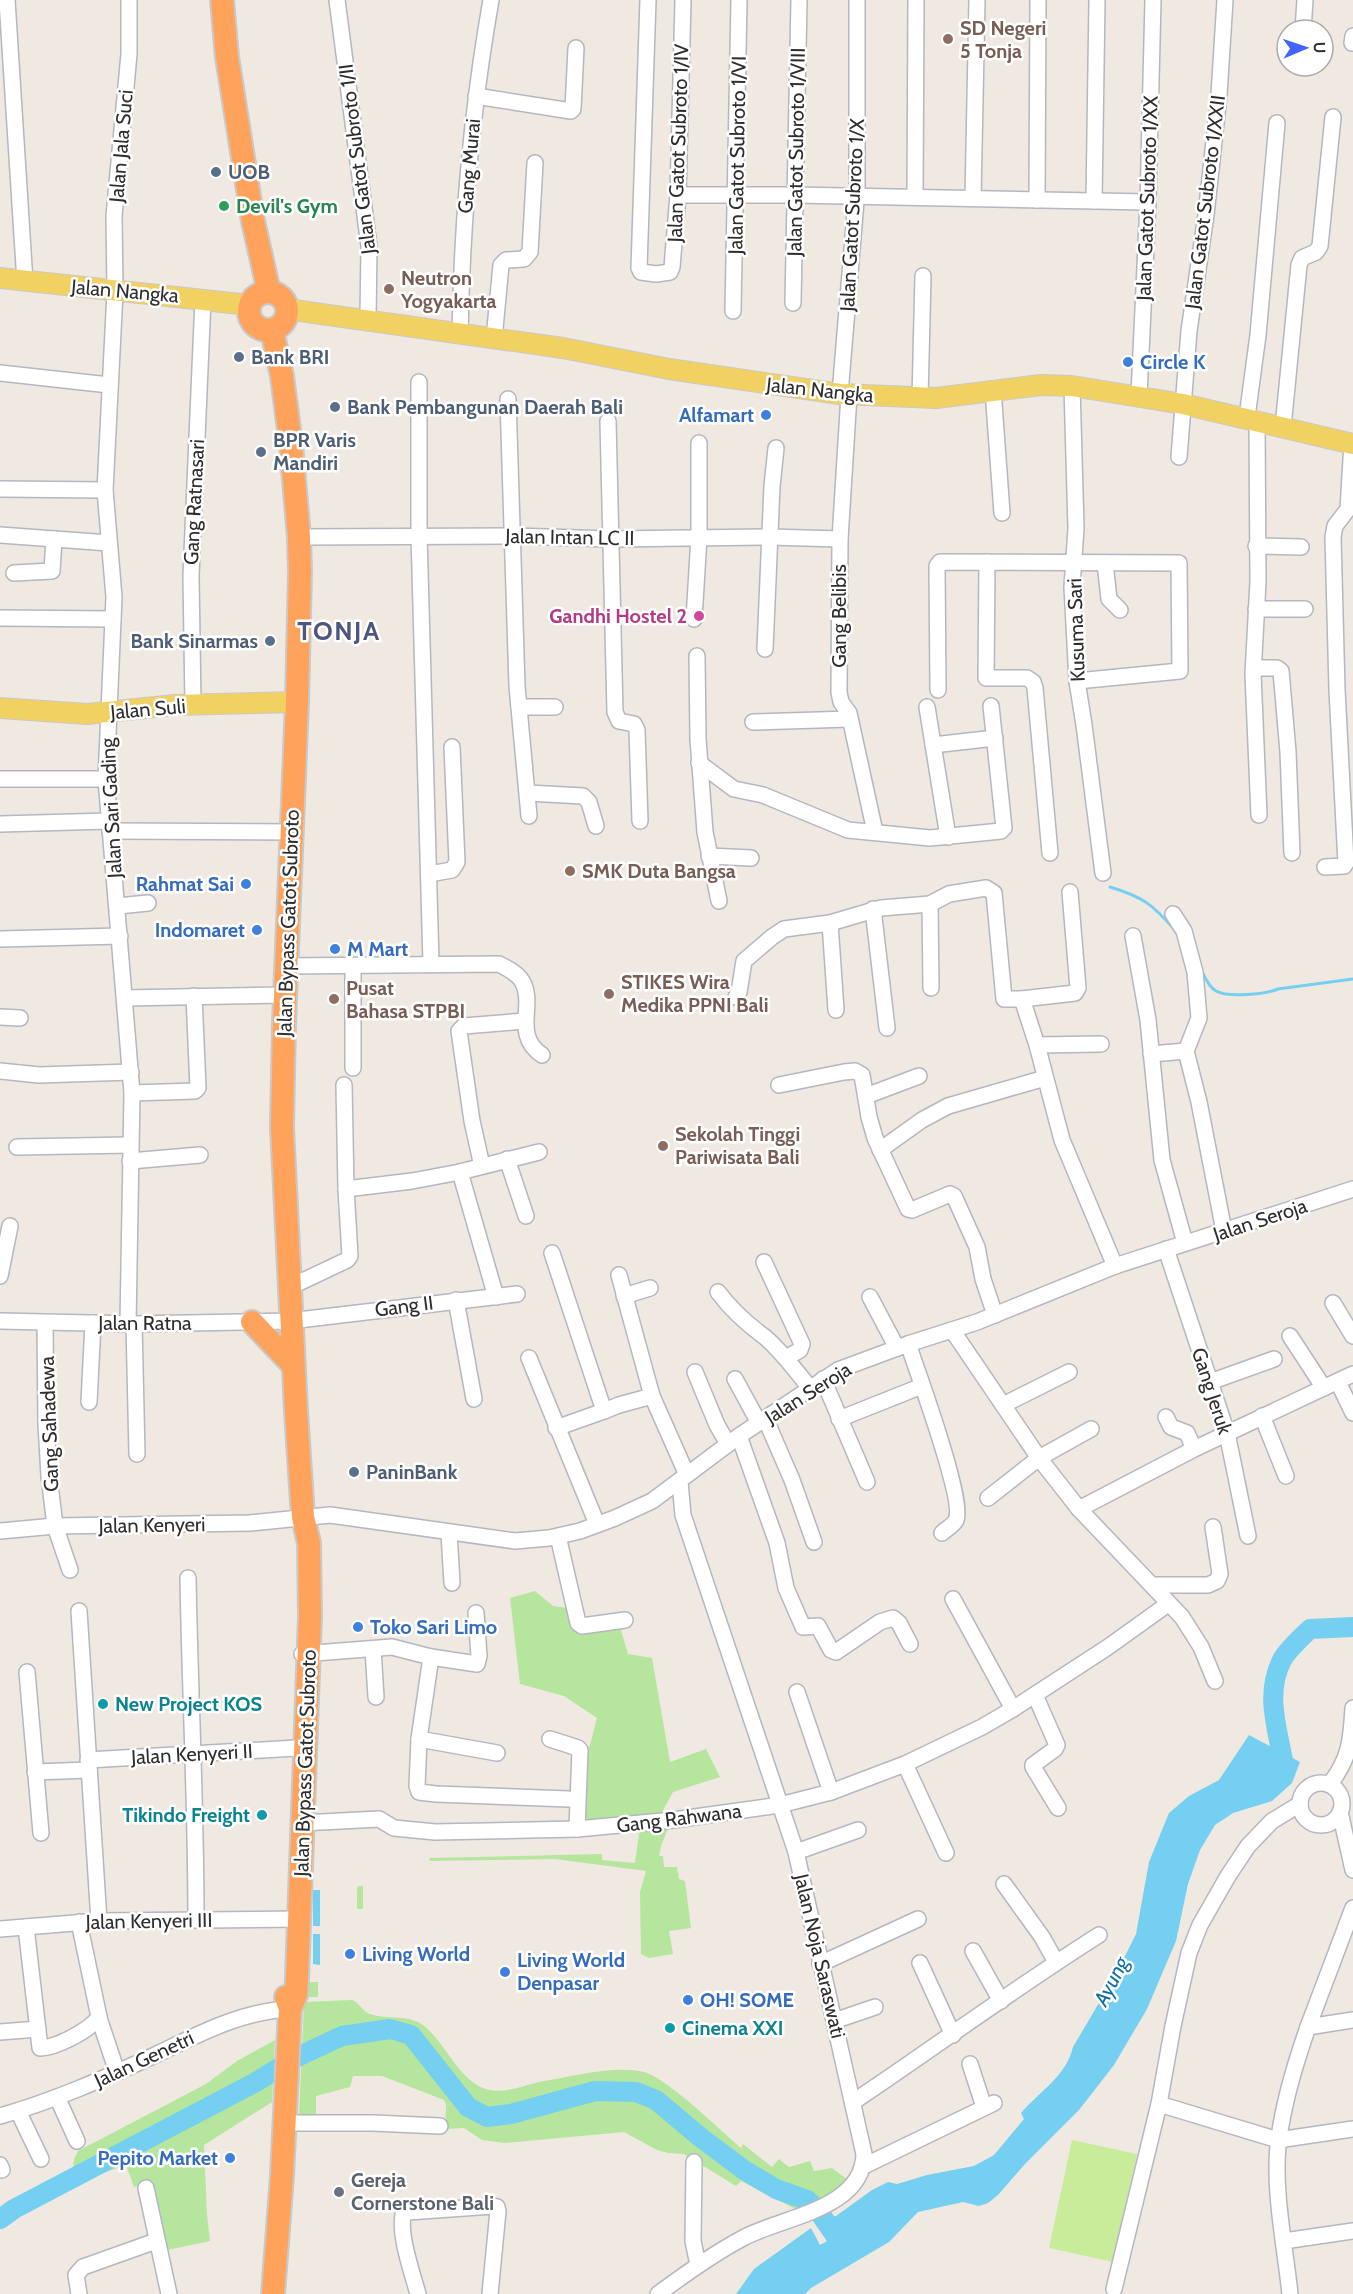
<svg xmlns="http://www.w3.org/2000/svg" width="1353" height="2294" font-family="Cabin,sans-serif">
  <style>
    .green { fill: #b6e59e }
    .pitch { fill: #c9ec9a }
    .water { fill: #75cff0 }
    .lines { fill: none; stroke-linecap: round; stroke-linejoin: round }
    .stream { stroke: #75cff0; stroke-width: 3 }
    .river { stroke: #75cff0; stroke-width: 20 }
    .minor-casing { stroke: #b4b7c1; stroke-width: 18 }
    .major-casing { stroke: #c9c9c9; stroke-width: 22 }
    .highway-casing { stroke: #c9c9c9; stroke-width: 26 }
    .minor { stroke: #fff; stroke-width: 15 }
    .major { stroke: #f2d163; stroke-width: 20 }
    .highway { stroke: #ffa35c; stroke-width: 22 }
    .education-dot { fill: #8d6e63; stroke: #fff; stroke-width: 2 }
    .service-dot { fill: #5c6f8a; stroke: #fff; stroke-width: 2 }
    .leisure-dot { fill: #2e9e5b; stroke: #fff; stroke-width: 2 }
    .shop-dot { fill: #3f7fe0; stroke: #fff; stroke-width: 2 }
    .hotel-dot { fill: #d1479c; stroke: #fff; stroke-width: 2 }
    .culture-dot { fill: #0f9aa8; stroke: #fff; stroke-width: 2 }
    .worship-dot { fill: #6b7280; stroke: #fff; stroke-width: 2 }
    .labels { text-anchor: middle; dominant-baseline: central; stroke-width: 5; stroke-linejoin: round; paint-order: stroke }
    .education-label { font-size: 20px; font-weight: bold; fill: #785e54; stroke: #fff; text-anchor: start }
    .street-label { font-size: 20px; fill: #2e2e2e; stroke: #fff }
    .service-label { font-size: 20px; font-weight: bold; fill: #4e5e75; stroke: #fff; text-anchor: start }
    .leisure-label { font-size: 20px; font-weight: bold; fill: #27864d; stroke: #fff; text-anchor: start }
    .shop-label { font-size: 20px; font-weight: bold; fill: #366cbe; stroke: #fff; text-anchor: start }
    .hotel-label { font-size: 20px; font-weight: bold; fill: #b23c85; stroke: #fff; text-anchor: end }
    .culture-label { font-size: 20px; font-weight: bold; fill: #0d838f; stroke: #fff; text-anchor: start }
    .worship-label { font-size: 20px; font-weight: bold; fill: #5b616d; stroke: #fff; text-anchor: start }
    .water-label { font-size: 21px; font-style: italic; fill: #0d6fa3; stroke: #fff }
    .district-label { font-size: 26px; font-weight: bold; letter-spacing: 1.5px; fill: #4d5680; stroke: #fff }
  </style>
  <rect width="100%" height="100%" fill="#efe9e1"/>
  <g class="green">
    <polygon points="535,1591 553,1606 568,1608 577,1633 620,1627 628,1654 652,1658 670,1762 706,1749 720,1777 673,1792 661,1814 585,1820 584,1768 597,1718 564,1696 520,1684 510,1598"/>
    <polygon points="640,1826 669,1826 661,1846 659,1856 663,1856 664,1867 677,1867 679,1879 685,1881 691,1928 669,1931 673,1954 649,1958 641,1954 640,1892 646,1871 555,1859 430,1861 429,1858 602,1854 602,1860 635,1863"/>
    <polygon points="358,1886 363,1886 363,1909 357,1909 357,1890"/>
    <rect x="308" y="1982" width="10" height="15"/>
    <path d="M352,2000c8,3 10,11 18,14 17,6 38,0 53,11 22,17 36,56 63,64 18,6 41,-5 58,-8 29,-5 72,-16 100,-9 23,6 76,58 97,76l2,-4 29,23 7,-8 10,8 21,-6 4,10 18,-3 20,15 -53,28 -58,-30 -5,5 -52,-32 -16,-1 -11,-3 -33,-18 -119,11 -23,-3 -18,-12 -19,1 1,-25 -2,-4 -62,-24h-29l-3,11 -34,9v19h-17l5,-113z"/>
    <path d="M275,2040l-3,62 -68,43 3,70 3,26 -47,10 -14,-68 -15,4 -8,-22 -48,17c-5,-12 -7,-19 0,-31l128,-67 31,-23z"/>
  </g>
  <polygon class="pitch" points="1072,2140 1137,2154 1113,2262 1049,2248"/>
  <g class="water">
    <path d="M1249,1735l51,27 -8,21 -20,18 -39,12 -18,12 -15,25 -12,34 -12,57 -29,68 -33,56 -35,45 -54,54 -27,31 -10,8 -9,3 -16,-4 -45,10 -29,30 -78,46 -6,6h-69l18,-25 57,-41 9,17 9,-5 -10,-18 17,-6 36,-26 16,-8 9,2 30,-9 47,-9 20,-11 30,-36 -3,-6c18,-21 46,-38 52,-66l43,-73 20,-40 13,-72 20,-49 20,-17 30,-16z"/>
    <rect x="313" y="1890" width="7" height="36"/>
    <polygon points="313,1934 320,1934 320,1965 313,1964"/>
  </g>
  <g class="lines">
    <g class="stream">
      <path d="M1110,887c33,10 42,17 64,42"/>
      <path d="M1202,972c3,6 8,16 14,19 12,7 50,3 62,-2l75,-10"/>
    </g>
    <g class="river">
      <path d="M1280,1777l5,-4c-5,-39 -22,-76 -3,-113 6,-11 19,-22 28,-31l43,-2"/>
      <polyline points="0,2219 14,2209 256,2082 293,2059 342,2036 390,2029 411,2035 468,2107 487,2117 511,2114 595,2091 636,2092 656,2100 700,2137 744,2170 776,2189 807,2200 817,2209 839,2241"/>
    </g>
    <g class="minor-casing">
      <g id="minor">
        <polyline points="7,0 25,282"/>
        <polyline points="337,0 369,246 368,319"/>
        <polyline points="648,0 639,268 641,272 656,274 670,272 672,267 678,195 683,0"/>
        <polyline points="1303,30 1305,0"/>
        <polyline points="1352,43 1353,36"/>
        <polyline points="476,96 571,111 573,109 576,48"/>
        <polyline points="678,195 795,195 1148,202"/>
        <polyline points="915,197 916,0"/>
        <polyline points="973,198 977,0"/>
        <polyline points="1037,200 1038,0"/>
        <polyline points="1094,201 1097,0"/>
        <polyline points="793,303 799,0"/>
        <polyline points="733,311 739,0"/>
        <path d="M460,334c2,-115 11,-221 31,-334"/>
        <polyline points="494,339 501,265 506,260 524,259 530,252 535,163"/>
        <polyline points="0,373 109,385"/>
        <polyline points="419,382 419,535 431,963"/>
        <polyline points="1072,386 1076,528 1072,587 1077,681 1084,725 1103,873"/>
        <polyline points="993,390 1002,513"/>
        <polyline points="840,394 857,189 857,0"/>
        <polyline points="849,395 840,539 839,692 841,702 849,713 875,832"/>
        <polyline points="1139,395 1148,202 1153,0"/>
        <polyline points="920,398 923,276"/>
        <polyline points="508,399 517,686 529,816"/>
        <polyline points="1247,417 1258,335 1277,123"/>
        <polyline points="608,421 615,712 619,721 634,724 637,730 640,821"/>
        <polyline points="1257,421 1258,582 1253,674 1259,815"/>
        <polyline points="1283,427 1299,265 1302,258 1316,252 1320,246 1333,117"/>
        <polyline points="1179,457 1189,331 1206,215 1219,95 1225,0"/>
        <polyline points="0,489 105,490"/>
        <polyline points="0,535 109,543"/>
        <polyline points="299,537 514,536 611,539 770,537 840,539"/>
        <polyline points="1256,546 1301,547"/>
        <polyline points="987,562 986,678 1027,678 1033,682 1035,688 1050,853"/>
        <polyline points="1105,563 1109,599 1120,610"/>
        <polyline points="14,573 52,571 54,539"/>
        <polyline points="1256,609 1305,609"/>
        <polyline points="0,618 113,619"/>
        <polyline points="694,619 699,537 699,443"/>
        <polyline points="765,649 772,486 776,448"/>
        <polyline points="697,656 698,739 705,832 719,901"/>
        <polyline points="1254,668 1277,668 1281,671 1288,752 1292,853"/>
        <polyline points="938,690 937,566 940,562 1179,563 1180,671 1077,681"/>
        <polyline points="193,705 191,576 203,299"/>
        <polyline points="519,707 555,707"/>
        <polyline points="927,707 948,837"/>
        <polyline points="753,722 850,719"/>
        <polyline points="933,745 995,738"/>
        <polyline points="699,763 734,789 763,795 848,830 930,838 1001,831 1004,828 991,706"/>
        <polyline points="0,779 106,779"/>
        <polyline points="528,793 583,796 589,802 596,826"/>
        <polyline points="0,824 109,821"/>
        <polyline points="110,831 292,832"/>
        <polyline points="709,856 751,858"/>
        <polyline points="1325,867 1344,866 1346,863 1337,690 1333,537 1335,526 1348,509 1352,443"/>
        <polyline points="429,874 452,870 457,862 452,747"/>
        <polyline points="930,904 931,988"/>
        <polyline points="118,906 148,903"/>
        <polyline points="873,909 887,1028"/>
        <polyline points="1173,914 1184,931 1195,972 1199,1018 1186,1051 1199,1102 1224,1231"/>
        <polyline points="830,923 836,1010"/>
        <polyline points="1133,936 1148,1020 1162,1160 1185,1243"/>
        <polyline points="0,939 120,936"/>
        <path d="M286,966l213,-2c8,4 18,9 23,17 14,23 -10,54 20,74"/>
        <polyline points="353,967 353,1068"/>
        <polyline points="736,997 739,992 744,961 772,937 784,929 830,923 881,908 930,904 949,894 986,888 994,893 1004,999 1022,999 1075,993 1078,988 1070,892"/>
        <polyline points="125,998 285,995"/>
        <polyline points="1022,999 1037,1045 1062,1140 1115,1266"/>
        <polyline points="0,1017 20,1018"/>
        <polyline points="1037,1045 1101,1044"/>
        <polyline points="1151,1054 1186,1051"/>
        <polyline points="0,1071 39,1075 131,1072"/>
        <polyline points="779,1085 844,1072 855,1071 862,1075 869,1117 875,1138 908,1209 912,1210 950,1194 954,1196 977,1247 983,1279 995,1315"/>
        <polyline points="132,1093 195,1091 198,1088 194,996"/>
        <polyline points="866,1096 919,1076"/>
        <polyline points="17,1147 130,1145"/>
        <polyline points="880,1150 922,1120 948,1106 1045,1078"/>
        <polyline points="507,1159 526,1216"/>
        <polyline points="130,1161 200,1155"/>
        <polyline points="482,1166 472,1121 459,1031 464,1026 525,1021"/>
        <polyline points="460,1172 496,1297"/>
        <polyline points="346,1189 412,1181 460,1172 539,1152"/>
        <polyline points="1166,1249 1227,1433 1248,1536"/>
        <polyline points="552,1253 604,1411 619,1405 652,1396"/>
        <polyline points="764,1262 802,1344 800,1350 786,1358"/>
        <polyline points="619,1275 652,1396 687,1475"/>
        <polyline points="0,1276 10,1226"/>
        <polyline points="288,1288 347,1260 350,1256 346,1189 344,1085"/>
        <path d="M718,1292c14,19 29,32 48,46 17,15 30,33 44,50"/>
        <polyline points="624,1296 650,1288"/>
        <polyline points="870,1297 897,1348"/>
        <polyline points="456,1300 474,1399"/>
        <polyline points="1333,1303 1353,1336"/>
        <polyline points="0,1321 134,1324 290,1321 517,1294"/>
        <polyline points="45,1323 46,1424 49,1476 55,1526 70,1570"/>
        <polyline points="128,1324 132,1093 106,779 114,597 105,490 115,292 114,216 129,54 129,0"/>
        <polyline points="134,1324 137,1454"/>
        <polyline points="952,1330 1039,1458 1079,1509 1182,1617 1201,1647 1215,1681"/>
        <polyline points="1290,1336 1324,1388"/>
        <path d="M908,1344c9,26 57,158 48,176 -2,5 -10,9 -14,13"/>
        <polyline points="529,1358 597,1524"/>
        <polyline points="695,1372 717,1425 728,1444"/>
        <polyline points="735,1379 759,1423"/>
        <polyline points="823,1379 867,1482"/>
        <polyline points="1210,1382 1274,1359"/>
        <polyline points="1338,1382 1353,1413"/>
        <polyline points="89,1402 93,1323"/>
        <polyline points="1003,1405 1069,1372"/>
        <polyline points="1262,1416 1286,1476"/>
        <polyline points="1166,1417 1171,1427 1187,1433 1194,1449"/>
        <polyline points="839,1419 922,1386"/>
        <polyline points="766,1420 792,1480 814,1542"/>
        <polyline points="556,1428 604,1411"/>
        <polyline points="739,1436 777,1543 786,1588 803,1627 818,1626 831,1650 836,1652 880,1622 893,1618 899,1623 910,1644"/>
        <polyline points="988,1498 1039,1458 1091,1429"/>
        <polyline points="1079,1509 1194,1449 1353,1374"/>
        <polyline points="0,1531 55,1526 250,1523 330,1515 515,1541 549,1538 580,1531 615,1518 652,1501 739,1436 838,1370 908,1344 977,1322 1115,1266 1353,1189"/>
        <polyline points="449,1533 452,1583"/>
        <polyline points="558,1536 578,1623 582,1626 625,1620"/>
        <path d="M188,1578c2,114 8,227 8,341"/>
        <polyline points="1152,1585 1208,1585 1217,1581 1220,1574 1213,1527"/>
        <polyline points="953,1599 1013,1709"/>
        <polyline points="79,1611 99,1921"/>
        <polyline points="373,1649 376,1697"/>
        <polyline points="302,1654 392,1647 431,1657 477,1664 479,1656 476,1613"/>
        <polyline points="431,1657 419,1739 417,1786 419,1792 436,1794 569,1799"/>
        <polyline points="27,1672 41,1833"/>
        <polyline points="797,1692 831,1792"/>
        <polyline points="1035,1695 1057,1745 1055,1749 1033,1765 1033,1767 1058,1808"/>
        <polyline points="419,1739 497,1753"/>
        <polyline points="550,1739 578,1748 580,1750 577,1829 673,1820 780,1805 831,1792 905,1764 982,1727 1013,1709 1108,1647 1168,1604"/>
        <polyline points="88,1760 296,1748"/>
        <polyline points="905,1764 946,1853"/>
        <polyline points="35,1772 89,1770"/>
        <circle cx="1321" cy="1804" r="21"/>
        <path d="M1330,1784c20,-26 21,-44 23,-76"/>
        <polyline points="1340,1812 1353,1870"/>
        <polyline points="302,1823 379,1819 394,1828 435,1832 577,1829"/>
        <polyline points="796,1852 858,1830"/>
        <polyline points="1004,1884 1042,1937 1056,1962"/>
        <path d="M26,1927l14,121c16,0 50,-18 59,-31l-20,-95"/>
        <polyline points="0,1929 99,1921 299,1919"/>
        <polyline points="973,1951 1001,2001"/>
        <polyline points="920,1963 953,2035"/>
        <polyline points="820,1964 918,1919"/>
        <polyline points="99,2018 117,2072"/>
        <polyline points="834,2021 875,2007"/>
        <polyline points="1308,2027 1353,1908"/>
        <polyline points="0,2032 38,2029"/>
        <polyline points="970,2064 984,2107"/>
        <polyline points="57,2097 77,2141"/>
        <path d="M853,2102c82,-55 162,-114 246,-167"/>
        <polyline points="1159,2104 1278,2140 1353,2129"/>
        <polyline points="18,2111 41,2159"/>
        <path d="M0,2116c53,-15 103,-37 153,-60 44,-21 88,-45 137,-47"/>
        <polyline points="284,2123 373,2123 440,2126"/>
        <polyline points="694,2162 693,2241 698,2265"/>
        <polyline points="0,2165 2,2170"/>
        <polyline points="864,2166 994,2103"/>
        <polyline points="146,2188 169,2294"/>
        <polyline points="1284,2241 1353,2231"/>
        <polyline points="1114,2289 1159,2104 1173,2026 1189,1953 1200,1925 1228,1876 1248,1846 1272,1821 1300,1804"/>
        <polyline points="79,2294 76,2275 83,2267 156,2241"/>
        <path d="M418,2294c-6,-22 -19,-58 -15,-79l5,-3 85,-6 4,1 1,4 -8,83"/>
        <path d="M658,2294c27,-20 55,-40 85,-56 38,-21 120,-28 121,-84l-68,-302 -113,-337 -3,-33"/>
        <path d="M1290,2294c-5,-48 -18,-109 -11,-156 5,-38 16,-74 29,-111l45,-7"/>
      </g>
    </g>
    <g class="major-casing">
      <g id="major">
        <polyline points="0,278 250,305"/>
        <polyline points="286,309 563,348 669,369 840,394 936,398 1041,385 1072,386 1183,404 1353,444"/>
        <polyline points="0,708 87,714 175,705 297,702"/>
      </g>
    </g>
    <g class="highway-casing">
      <g id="highway">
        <polyline points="222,0 227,57 253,221 269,292"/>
        <circle cx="268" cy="311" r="19"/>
        <polyline points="272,330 282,376 291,445 299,537 300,571 297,702 284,1023 282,1127 296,1411 303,1517 309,1543 310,1616 297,1978 296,1995 290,2009"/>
        <polyline points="252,1322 293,1365"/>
        <polyline points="273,2294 282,2176 290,2009 286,1997"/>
      </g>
    </g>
    <use href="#minor" class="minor"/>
    <use href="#major" class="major"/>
    <use href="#highway" class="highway"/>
  </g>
  <g class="education-dot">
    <circle cx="948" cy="39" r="6"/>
    <circle cx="389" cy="289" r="6"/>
    <circle cx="570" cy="871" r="6"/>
    <circle cx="609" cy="994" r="6"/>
    <circle cx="334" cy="999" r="6"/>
    <circle cx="663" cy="1146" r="6"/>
  </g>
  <g class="service-dot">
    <circle cx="216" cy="172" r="6"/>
    <circle cx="239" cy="357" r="6"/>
    <circle cx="335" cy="407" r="6"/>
    <circle cx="261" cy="452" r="6"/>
    <circle cx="270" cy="641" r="6"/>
    <circle cx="354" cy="1472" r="6"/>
  </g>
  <circle class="leisure-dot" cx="224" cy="206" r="6"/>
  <g class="shop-dot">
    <circle cx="1128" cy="362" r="6"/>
    <circle cx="766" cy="415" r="6"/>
    <circle cx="246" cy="884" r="6"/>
    <circle cx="257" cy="930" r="6"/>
    <circle cx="335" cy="949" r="6"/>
    <circle cx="358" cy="1627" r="6"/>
    <circle cx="350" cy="1954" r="6"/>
    <circle cx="505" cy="1972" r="6"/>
    <circle cx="688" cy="2000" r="6"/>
    <circle cx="230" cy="2158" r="6"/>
  </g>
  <circle class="hotel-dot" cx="699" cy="616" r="6"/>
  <g class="culture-dot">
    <circle cx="103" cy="1704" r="6"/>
    <circle cx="262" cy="1815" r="6"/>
    <circle cx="670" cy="2028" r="6"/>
  </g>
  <circle class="worship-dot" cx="339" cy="2192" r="6"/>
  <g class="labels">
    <g class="education-label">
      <text x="960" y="28">SD Negeri<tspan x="960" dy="23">5 Tonja</tspan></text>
      <text x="401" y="278">Neutron<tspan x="401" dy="23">Yogyakarta</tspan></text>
      <text x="582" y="871">SMK Duta Bangsa</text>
      <text x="621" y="982">STIKES Wira<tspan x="621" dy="23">Medika PPNI Bali</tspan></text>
      <text x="346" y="988">Pusat<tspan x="346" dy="23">Bahasa STPBI</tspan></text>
      <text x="675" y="1134">Sekolah Tinggi<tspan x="675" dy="23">Pariwisata Bali</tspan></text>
    </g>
    <g class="street-label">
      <text transform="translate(678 143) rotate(-88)">Jalan Gatot Subroto 1/IV</text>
      <text transform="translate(121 146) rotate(-85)">Jalan Jala Suci</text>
      <text transform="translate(796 152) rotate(-89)">Jalan Gatot Subroto 1/VIII</text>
      <text transform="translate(737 155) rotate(-89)">Jalan Gatot Subroto 1/VI</text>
      <text transform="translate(357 159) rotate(-97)">Jalan Gatot Subroto 1/II</text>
      <text transform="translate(469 166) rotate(-85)">Gang Murai</text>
      <text transform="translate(1147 198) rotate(-88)">Jalan Gatot Subroto 1/XX</text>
      <text transform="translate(1205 202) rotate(-83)">Jalan Gatot Subroto 1/XXII</text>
      <text transform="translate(852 215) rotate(-87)">Jalan Gatot Subroto 1/X</text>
      <text transform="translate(125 291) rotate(5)">Jalan Nangka</text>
      <text transform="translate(820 390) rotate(6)">Jalan Nangka</text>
      <text transform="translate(194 502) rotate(-87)">Gang Ratnasari</text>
      <text transform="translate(570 537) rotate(1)">Jalan Intan LC II</text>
      <text transform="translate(839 616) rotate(-90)">Gang Belibis</text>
      <text transform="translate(1076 630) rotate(-92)">Kusuma Sari</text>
      <text transform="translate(148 709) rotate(-5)">Jalan Suli</text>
      <text transform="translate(111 808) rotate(-93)">Jalan Sari Gading</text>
      <text transform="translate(288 923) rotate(-88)">Jalan Bypass Gatot Subroto</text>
      <text transform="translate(1260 1220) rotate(-18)">Jalan Seroja</text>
      <text transform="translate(404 1306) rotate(-7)">Gang II</text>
      <text x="145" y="1323">Jalan Ratna</text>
      <text transform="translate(1212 1391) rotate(72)">Gang Jeruk</text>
      <text transform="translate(808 1393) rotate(-32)">Jalan Seroja</text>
      <text transform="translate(49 1424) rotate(-92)">Gang Sahadewa</text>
      <text transform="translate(152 1525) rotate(-1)">Jalan Kenyeri</text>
      <text transform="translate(192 1754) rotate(-3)">Jalan Kenyeri II</text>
      <text transform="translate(305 1763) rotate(-88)">Jalan Bypass Gatot Subroto</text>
      <text transform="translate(679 1818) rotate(-7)">Gang Rahwana</text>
      <text transform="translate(149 1921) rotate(-1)">Jalan Kenyeri III</text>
      <text transform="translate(820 1956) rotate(77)">Jalan Noja Saraswati</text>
      <text transform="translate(144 2059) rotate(-25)">Jalan Genetri</text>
    </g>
    <g class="service-label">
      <text x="228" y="172">UOB</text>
      <text x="251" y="357">Bank BRI</text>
      <text x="347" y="407">Bank Pembangunan Daerah Bali</text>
      <text x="273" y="440">BPR Varis<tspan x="273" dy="23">Mandiri</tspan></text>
      <text x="258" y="641" text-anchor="end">Bank Sinarmas</text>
      <text x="366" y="1472">PaninBank</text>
    </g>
    <g class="leisure-label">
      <text x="236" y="206">Devil's Gym</text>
    </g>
    <g class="shop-label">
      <text x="1140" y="362">Circle K</text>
      <text x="754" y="415" text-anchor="end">Alfamart</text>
      <text x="234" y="884" text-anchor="end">Rahmat Sai</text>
      <text x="245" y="930" text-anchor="end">Indomaret</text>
      <text x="347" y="949">M Mart</text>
      <text x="370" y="1627">Toko Sari Limo</text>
      <text x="362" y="1954">Living World</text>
      <text x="517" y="1960">Living World<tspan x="517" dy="23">Denpasar</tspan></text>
      <text x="700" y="2000">OH! SOME</text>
      <text x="218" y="2158" text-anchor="end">Pepito Market</text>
    </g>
    <g class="hotel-label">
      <text x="687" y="616">Gandhi Hostel 2</text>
    </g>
    <g class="culture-label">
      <text x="115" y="1704">New Project KOS</text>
      <text x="250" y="1815" text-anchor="end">Tikindo Freight</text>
      <text x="682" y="2028">Cinema XXI</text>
    </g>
    <g class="worship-label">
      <text x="351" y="2180">Gereja<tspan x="351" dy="23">Cornerstone Bali</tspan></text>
    </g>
    <g class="water-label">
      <text transform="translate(1111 1981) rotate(-63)">Ayung</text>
    </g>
    <g class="district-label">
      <text x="339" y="631">TONJA</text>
    </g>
  </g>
  <g transform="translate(1305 48) rotate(88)"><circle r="28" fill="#ffffff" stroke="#ababab" stroke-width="1.5"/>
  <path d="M0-4.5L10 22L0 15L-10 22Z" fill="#4264fb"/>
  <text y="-9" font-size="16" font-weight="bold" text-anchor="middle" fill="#2e2e2e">U</text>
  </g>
</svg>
